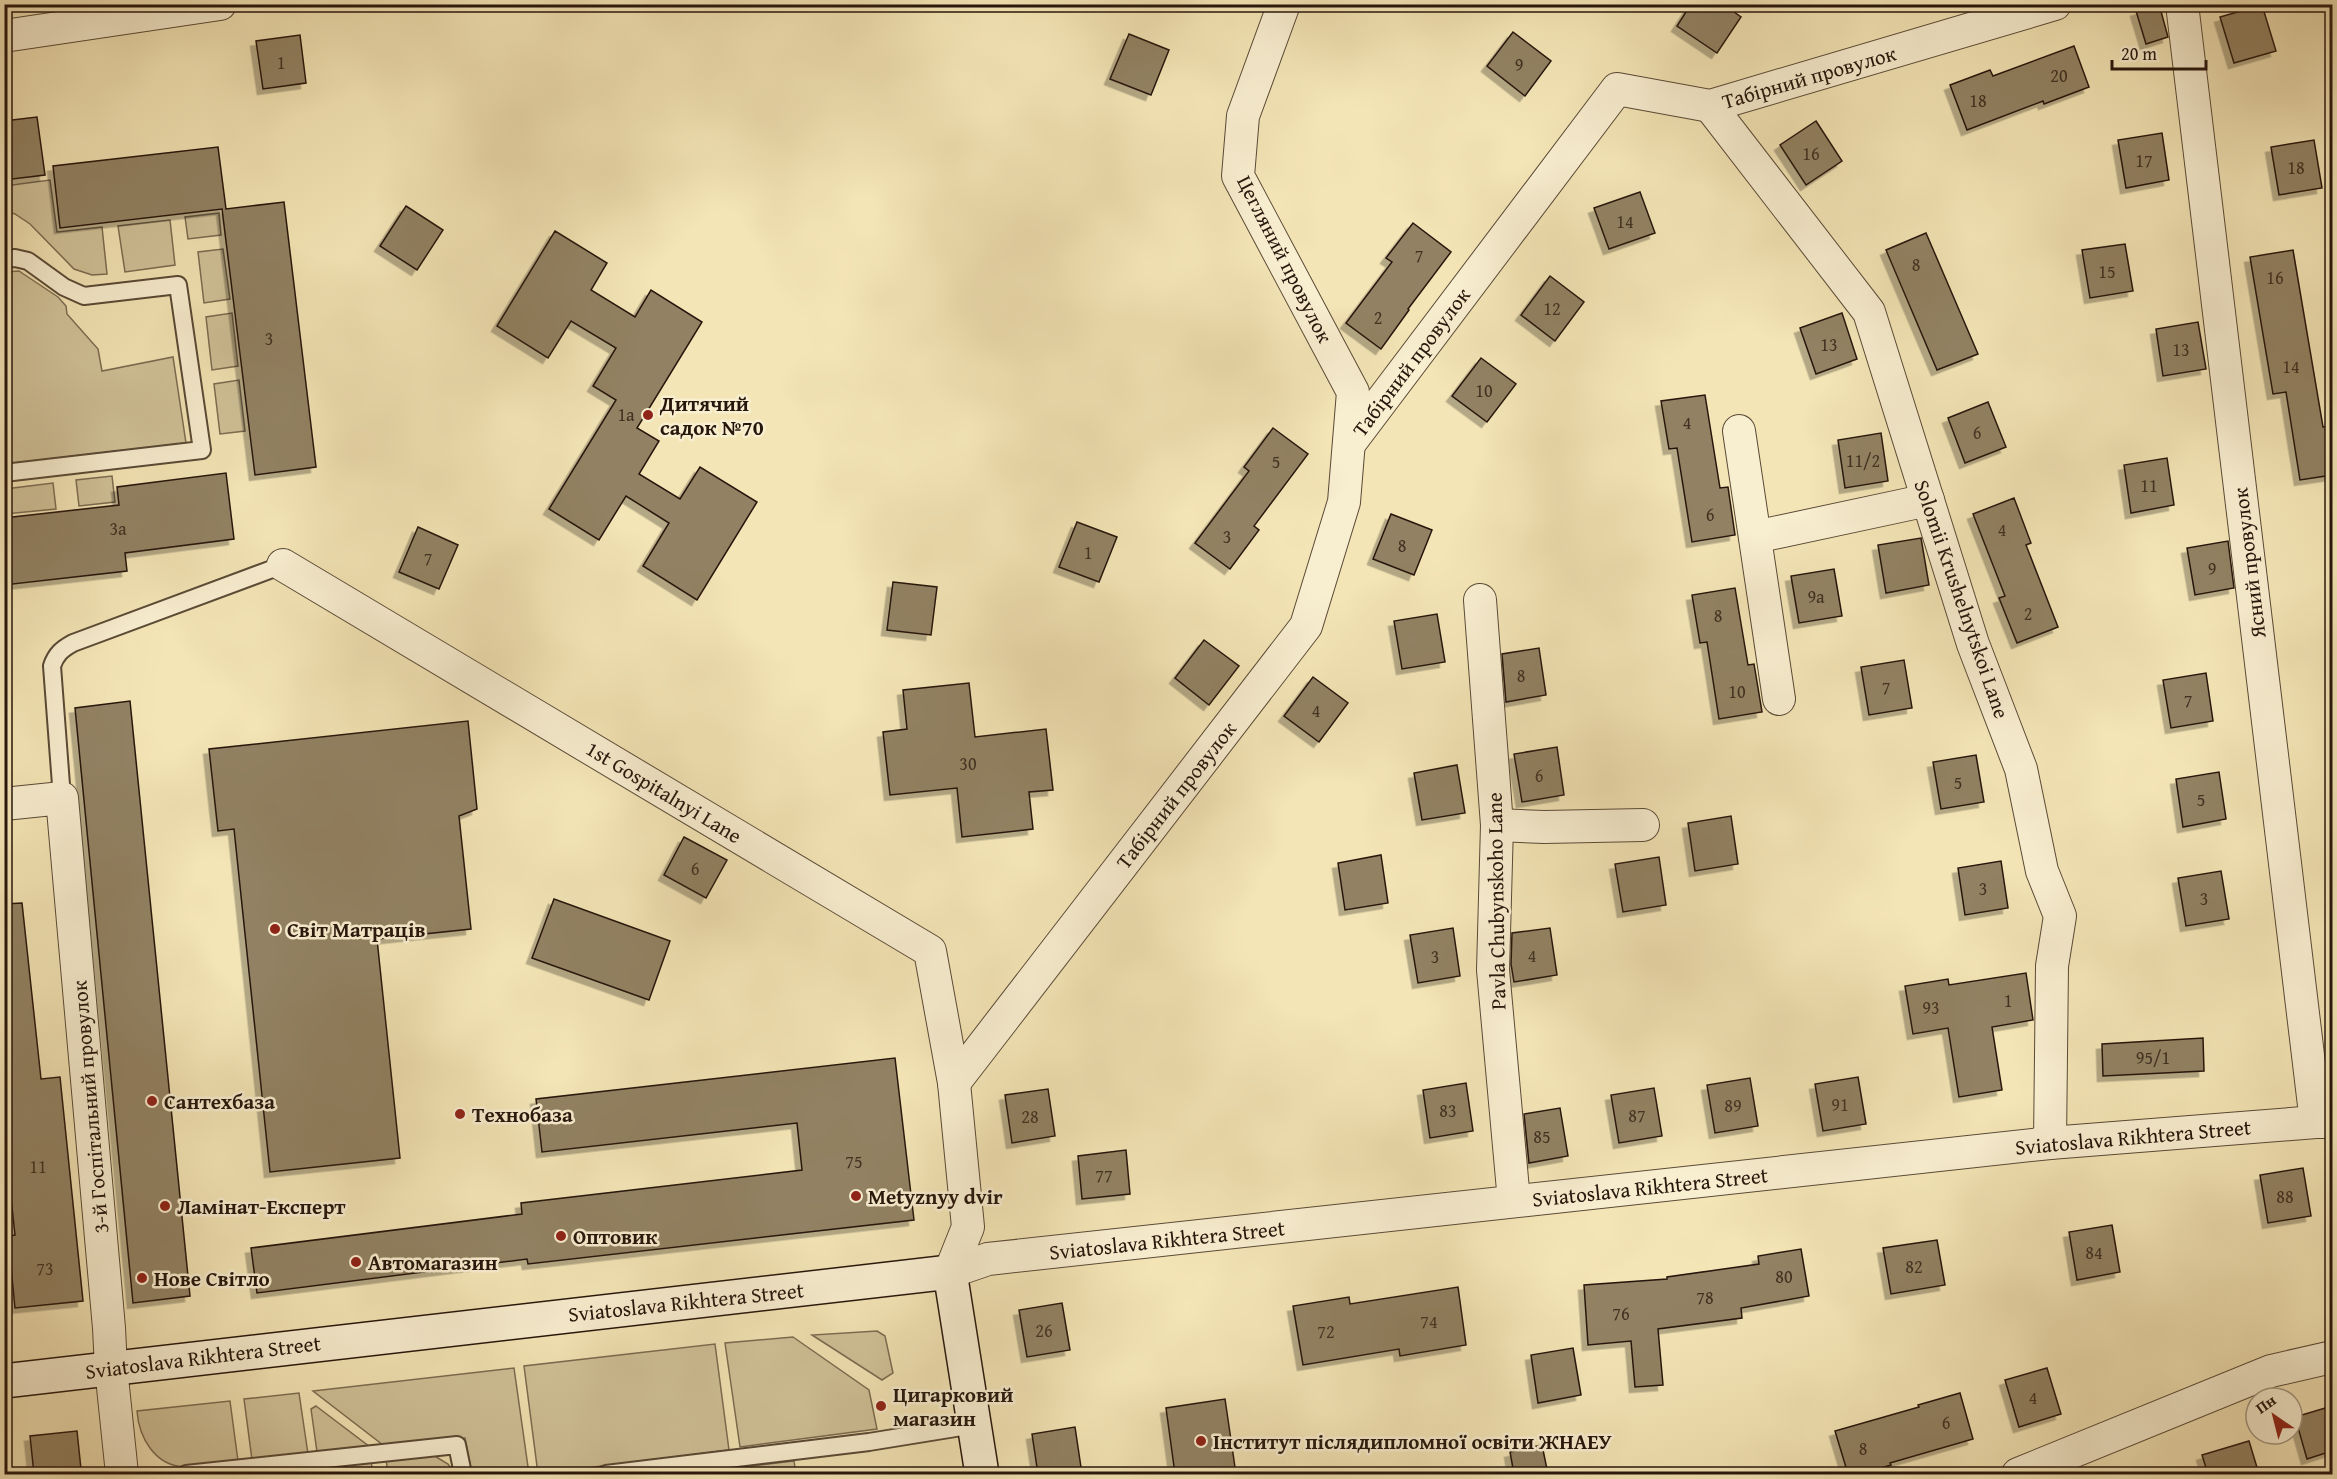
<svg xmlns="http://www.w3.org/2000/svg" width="2337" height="1479" font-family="'Gentium Book Plus',serif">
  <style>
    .green { fill: #d1c299; stroke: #7c6c52; stroke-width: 1.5 }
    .building { fill: #928264; stroke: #27160c; stroke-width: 1.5; filter: url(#shadow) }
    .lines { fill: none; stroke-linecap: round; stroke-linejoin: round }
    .lane-casing { stroke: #5a4a36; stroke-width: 20 }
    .street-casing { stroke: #5a4a36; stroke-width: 34 }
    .secondary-casing { stroke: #27160c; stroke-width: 36 }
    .lane { stroke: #f8eed0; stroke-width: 16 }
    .street { stroke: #f8eed0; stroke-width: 32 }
    .secondary { stroke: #f8eed0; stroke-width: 33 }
    .poi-dot { fill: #8f2418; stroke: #f8eed0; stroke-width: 2 }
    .labels { text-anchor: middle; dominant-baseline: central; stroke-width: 5; stroke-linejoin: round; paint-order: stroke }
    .number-label { font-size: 18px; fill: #423122 }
    .street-label { font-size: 21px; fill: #27160c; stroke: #f8eed0 }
    .poi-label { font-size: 21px; font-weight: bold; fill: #27160c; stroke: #f8eed0; text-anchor: start }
  </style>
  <defs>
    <filter id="shadow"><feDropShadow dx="-5.5" dy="5.5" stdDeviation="0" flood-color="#0004"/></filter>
  </defs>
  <rect width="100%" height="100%" fill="#f4e5b6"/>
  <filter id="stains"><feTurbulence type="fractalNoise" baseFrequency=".00333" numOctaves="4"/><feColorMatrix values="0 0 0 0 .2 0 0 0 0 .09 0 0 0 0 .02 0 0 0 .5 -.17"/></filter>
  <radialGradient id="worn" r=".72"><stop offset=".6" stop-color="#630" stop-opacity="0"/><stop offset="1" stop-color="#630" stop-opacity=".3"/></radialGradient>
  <g class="green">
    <polygon points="50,180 57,232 102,227 107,274 92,275 74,269 30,224 15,214 5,211 5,186"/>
    <polygon points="219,213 221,235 188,239 185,217"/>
    <polygon points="170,220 175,265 125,272 118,226"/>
    <polygon points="223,249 230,299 204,303 198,252"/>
    <polygon points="19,271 58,297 66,306 67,314 98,349 102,371 173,357 186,443 5,464 5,272"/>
    <polygon points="232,313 238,366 212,370 206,317"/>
    <polygon points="239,380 245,431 220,434 214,384"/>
    <polygon points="112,476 115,502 79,506 76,480"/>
    <polygon points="53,483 56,509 5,514 5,489"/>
    <polygon points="877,1331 885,1336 893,1373 882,1380 812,1335"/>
    <polygon points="793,1337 869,1390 877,1429 740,1447 725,1343"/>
    <polygon points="715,1344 729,1450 538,1474 524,1366"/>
    <polygon points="514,1368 529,1474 472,1474 465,1438 383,1445 313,1391"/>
    <polygon points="299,1393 308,1454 252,1460 244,1399"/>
    <path d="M230,1401l8,60c-17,2 -36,7 -53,6 -30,-1 -46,-29 -48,-56z"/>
    <polygon points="316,1406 370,1447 317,1452 311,1409"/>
    <polygon points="433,1455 448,1464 455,1474 388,1474 386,1459"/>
    <polygon points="371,1461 373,1474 324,1474 323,1467"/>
    <polygon points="794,1461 796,1474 743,1474 743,1467"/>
  </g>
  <g class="building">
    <polygon points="1691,4 1723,4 1741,17 1717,53 1677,26"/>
    <polygon points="2159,4 2168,37 2146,44 2136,11"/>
    <polygon points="2262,5 2276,51 2234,63 2220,17"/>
    <polygon points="1513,32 1551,61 1525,96 1487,66"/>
    <polygon points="1129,34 1169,50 1151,95 1110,79"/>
    <polygon points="300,35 306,83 263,89 256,41"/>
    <polygon points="2074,46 2089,87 2044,104 2043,101 1967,130 1950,85 1990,70 1993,76"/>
    <polygon points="37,117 45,175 4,180 4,121"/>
    <polygon points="1816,121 1842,161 1806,185 1780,145"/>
    <polygon points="2162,133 2169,180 2126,188 2118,140"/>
    <polygon points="2314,140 2322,188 2279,195 2271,147"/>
    <polygon points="218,147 226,209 284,202 316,467 255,475 222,209 60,228 53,166"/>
    <polygon points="1640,192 1655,233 1609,249 1594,208"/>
    <polygon points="406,206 443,230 417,270 380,246"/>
    <polygon points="1413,223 1451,252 1408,309 1409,310 1381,349 1346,323 1392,262 1386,258"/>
    <polygon points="555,231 607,263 591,290 635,317 651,290 702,322 637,428 659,441 639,474 680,499 700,467 757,502 697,600 643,566 669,523 626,496 599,540 549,509 616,400 593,386 616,348 571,321 548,358 497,326"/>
    <polygon points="1926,233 1978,354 1937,370 1886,250"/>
    <polygon points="2125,244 2133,291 2090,298 2082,250"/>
    <polygon points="2293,250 2323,427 2332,426 2332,475 2300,480 2286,392 2273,394 2250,257"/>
    <polygon points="1550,276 1584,302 1555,341 1521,315"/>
    <polygon points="1842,313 1857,359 1816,374 1800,328"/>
    <polygon points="2198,322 2206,369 2163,376 2156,329"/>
    <polygon points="1481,358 1516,384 1487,422 1452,396"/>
    <polygon points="1705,395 1720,488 1728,487 1735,535 1692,542 1677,448 1669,449 1661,401"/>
    <polygon points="1988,402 2006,447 1965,463 1948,418"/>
    <polygon points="1273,428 1308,454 1254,526 1259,530 1230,569 1195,543 1249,471 1244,467"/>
    <polygon points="1881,433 1888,481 1845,488 1838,440"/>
    <polygon points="2167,458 2174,505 2131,513 2124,465"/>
    <polygon points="226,473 234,539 125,553 127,571 4,585 4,518 119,505 117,487"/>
    <polygon points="2014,498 2031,543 2026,545 2058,627 2017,643 1999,598 2005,596 1973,514"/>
    <polygon points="1391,514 1432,530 1414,575 1373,559"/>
    <polygon points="1077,522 1117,537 1099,582 1059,567"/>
    <polygon points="418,527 458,545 439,589 399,572"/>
    <polygon points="1921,538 1929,585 1886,593 1878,545"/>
    <polygon points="2228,541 2234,588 2195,595 2187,548"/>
    <polygon points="1834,569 1842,616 1799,623 1791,576"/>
    <polygon points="893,582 937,587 931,635 887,630"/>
    <polygon points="1735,588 1748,665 1754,664 1762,712 1719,719 1707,642 1700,643 1692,595"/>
    <polygon points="1437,614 1445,662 1402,669 1394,621"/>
    <polygon points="1204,640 1239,666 1209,705 1175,678"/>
    <polygon points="1539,648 1546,695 1506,702 1502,654"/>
    <polygon points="1904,660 1912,708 1869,715 1861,667"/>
    <polygon points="2206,673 2213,721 2171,728 2163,680"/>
    <polygon points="1313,677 1348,703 1319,742 1284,716"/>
    <polygon points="969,683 975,737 1046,729 1053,790 1029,792 1033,829 962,837 957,788 890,795 883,732 907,729 903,690"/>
    <polygon points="130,701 190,1296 133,1303 75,708"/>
    <polygon points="468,721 477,809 459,816 471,929 377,939 400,1158 270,1172 234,829 218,831 209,749"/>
    <polygon points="1557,747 1564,795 1522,802 1514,754"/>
    <polygon points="1976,755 1984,802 1941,809 1933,762"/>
    <polygon points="1457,765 1465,813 1422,820 1414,773"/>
    <polygon points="2219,772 2226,819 2183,827 2176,779"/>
    <polygon points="1731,816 1738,864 1695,871 1688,823"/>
    <polygon points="684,837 727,860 706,898 664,875"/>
    <polygon points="1381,855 1388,903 1345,910 1338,863"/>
    <polygon points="1659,857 1666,905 1623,912 1615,864"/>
    <polygon points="2001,861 2008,908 1965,915 1958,868"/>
    <polygon points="2221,871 2229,919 2186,926 2178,878"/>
    <polygon points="554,899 670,941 649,1000 532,958"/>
    <polygon points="22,903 41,1079 60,1077 83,1301 15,1308 8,1236 15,1235 4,1132 4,904"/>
    <polygon points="1453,928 1460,976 1418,983 1410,935"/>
    <polygon points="1550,928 1557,975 1514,982 1511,964 1512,933"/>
    <polygon points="2026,973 2033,1020 1992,1027 2002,1090 1959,1097 1948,1028 1913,1034 1905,986 1948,979 1949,985"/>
    <polygon points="2203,1038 2204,1071 2103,1076 2102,1044"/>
    <polygon points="895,1058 914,1220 528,1264 527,1259 257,1293 251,1248 522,1214 521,1203 802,1170 797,1123 542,1152 536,1099"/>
    <polygon points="1858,1077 1866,1124 1823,1131 1815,1084"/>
    <polygon points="1750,1078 1758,1126 1715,1133 1707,1085"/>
    <polygon points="1466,1083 1473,1131 1430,1138 1423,1090"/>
    <polygon points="1654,1088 1662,1136 1619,1143 1611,1095"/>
    <polygon points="1048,1089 1055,1136 1012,1143 1005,1095"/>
    <polygon points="1560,1108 1568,1156 1529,1163 1524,1114"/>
    <polygon points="1126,1150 1130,1194 1082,1199 1078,1156"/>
    <polygon points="2303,1168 2311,1216 2268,1223 2260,1175"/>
    <polygon points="2112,1225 2120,1272 2077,1280 2069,1232"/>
    <polygon points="1937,1240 1945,1285 1891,1294 1883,1248"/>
    <polygon points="1801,1249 1809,1296 1741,1308 1742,1318 1658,1329 1663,1385 1635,1387 1631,1341 1588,1345 1584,1285 1667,1279 1667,1277 1759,1264 1758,1256"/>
    <polygon points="1458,1287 1466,1345 1400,1356 1399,1349 1303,1365 1293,1306 1349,1297 1350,1304"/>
    <polygon points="1062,1303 1070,1350 1027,1357 1019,1310"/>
    <polygon points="1573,1348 1581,1395 1538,1403 1531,1355"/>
    <polygon points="2047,1368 2061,1414 2019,1427 2005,1380"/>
    <polygon points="1960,1393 1973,1439 1890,1463 1891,1465 1861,1474 1848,1474 1835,1431 1919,1407 1918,1405"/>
    <polygon points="1225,1399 1236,1474 1175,1474 1166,1408"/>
    <polygon points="2332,1406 2332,1451 2307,1459 2295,1417"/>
    <polygon points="1075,1427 1082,1474 1038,1474 1032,1434"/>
    <polygon points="77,1431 81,1469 34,1474 30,1436"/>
    <polygon points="2249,1441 2259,1474 2208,1474 2202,1455"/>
    <polygon points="1542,1445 1548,1474 1514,1474 1510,1452"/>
  </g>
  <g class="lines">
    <g class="lane-casing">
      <g id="lane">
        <polyline points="4,259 15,258 28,261 64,287 84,296 178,285 202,450 4,473"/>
        <path d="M62,798l-10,-132c4,-12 10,-17 21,-23l210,-78"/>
        <polyline points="186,1474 457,1445 463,1474"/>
        <polyline points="606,1474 869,1442 974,1425"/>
      </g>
    </g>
    <g class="street-casing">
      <g id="street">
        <polyline points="2182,4 2316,1122"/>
        <polyline points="4,36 220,4"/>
        <polyline points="1710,106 1869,312 1973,644 2021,769 2042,871 2060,916 2052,966 2050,1143"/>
        <polyline points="1739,431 1779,699"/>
        <polyline points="1349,444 1617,89 1710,106 2055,4"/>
        <polyline points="1755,537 1928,500"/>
        <polyline points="283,565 930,951 954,1083 968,1227 950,1272"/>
        <polyline points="1480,600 1497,825 1493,970 1514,1201"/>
        <polyline points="4,804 62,798 109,1328 111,1368 122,1474"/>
        <polyline points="1497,825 1544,827 1643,825"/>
        <polyline points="954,1083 1306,626 1344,502 1353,392 1238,176 1243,116 1284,4"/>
        <polyline points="950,1272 988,1259 2050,1143 2316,1122 2332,1122"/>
        <polyline points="2018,1474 2271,1371 2332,1357"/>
      </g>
    </g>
    <g class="secondary-casing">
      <polyline id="secondary" points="4,1381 950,1272 982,1474"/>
    </g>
    <use href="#lane" class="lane"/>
    <use href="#street" class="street"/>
    <use href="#secondary" class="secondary"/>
  </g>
  <g class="poi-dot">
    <circle cx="648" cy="415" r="6"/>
    <circle cx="275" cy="929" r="6"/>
    <circle cx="152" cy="1101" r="6"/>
    <circle cx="460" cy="1114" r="6"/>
    <circle cx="856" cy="1196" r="6"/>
    <circle cx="165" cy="1206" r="6"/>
    <circle cx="561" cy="1236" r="6"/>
    <circle cx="356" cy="1262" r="6"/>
    <circle cx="142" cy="1278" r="6"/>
    <circle cx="881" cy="1406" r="6"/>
    <circle cx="1201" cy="1441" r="6"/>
  </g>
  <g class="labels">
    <g class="number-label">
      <text x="281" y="62">1</text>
      <text x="1519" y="64">9</text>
      <text x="2059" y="75">20</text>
      <text x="1978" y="100">18</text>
      <text x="1811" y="153">16</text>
      <text x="2144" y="160">17</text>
      <text x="2296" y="167">18</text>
      <text x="1625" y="221">14</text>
      <text x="1419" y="255">7</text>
      <text x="1916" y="264">8</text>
      <text x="2107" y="271">15</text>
      <text x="2275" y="277">16</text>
      <text x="1552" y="308">12</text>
      <text x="1378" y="317">2</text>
      <text x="269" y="338">3</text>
      <text x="1829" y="344">13</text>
      <text x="2181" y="349">13</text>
      <text x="2291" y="366">14</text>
      <text x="1484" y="390">10</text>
      <text x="626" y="414">1а</text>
      <text x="1687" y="422">4</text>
      <text x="1977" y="432">6</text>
      <text x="1863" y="460">11/2</text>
      <text x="1276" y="461">5</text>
      <text x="2149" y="485">11</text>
      <text x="1710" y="514">6</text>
      <text x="118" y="528">3а</text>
      <text x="2002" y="529">4</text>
      <text x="1227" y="536">3</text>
      <text x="1402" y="545">8</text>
      <text x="1088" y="552">1</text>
      <text x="428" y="558">7</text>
      <text x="2212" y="568">9</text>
      <text x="1816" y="596">9а</text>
      <text x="2028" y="613">2</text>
      <text x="1718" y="615">8</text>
      <text x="1521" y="675">8</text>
      <text x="1886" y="687">7</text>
      <text x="1737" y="691">10</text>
      <text x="2188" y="700">7</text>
      <text x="1316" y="710">4</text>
      <text x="968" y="763">30</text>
      <text x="1539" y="775">6</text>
      <text x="1958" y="782">5</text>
      <text x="2201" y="799">5</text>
      <text x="695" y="868">6</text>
      <text x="1983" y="888">3</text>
      <text x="2204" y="898">3</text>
      <text x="1532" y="955">4</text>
      <text x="1435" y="956">3</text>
      <text x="2008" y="1000">1</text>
      <text x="1931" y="1007">93</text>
      <text x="2153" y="1057">95/1</text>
      <text x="1840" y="1104">91</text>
      <text x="1733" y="1105">89</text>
      <text x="1448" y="1110">83</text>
      <text x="1637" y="1115">87</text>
      <text x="1030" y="1116">28</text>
      <text x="1542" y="1136">85</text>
      <text x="854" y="1161">75</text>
      <text x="38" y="1166">11</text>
      <text x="1104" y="1175">77</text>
      <text x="2285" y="1196">88</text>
      <text x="2094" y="1252">84</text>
      <text x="1914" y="1266">82</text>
      <text x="45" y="1268">73</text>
      <text x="1784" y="1276">80</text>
      <text x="1705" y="1297">78</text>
      <text x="1621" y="1313">76</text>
      <text x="1429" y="1321">74</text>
      <text x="1044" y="1330">26</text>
      <text x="1326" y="1331">72</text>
      <text x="2033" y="1397">4</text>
      <text x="1946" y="1422">6</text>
      <text x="1863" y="1448">8</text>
    </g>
    <g class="street-label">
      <text transform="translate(1809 77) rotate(-16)">Табірний провулок</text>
      <text transform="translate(1285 259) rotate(63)">Цегляний провулок</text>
      <text transform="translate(1411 362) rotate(-53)">Табірний провулок</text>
      <text transform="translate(2249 563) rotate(-97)">Ясний провулок</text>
      <text transform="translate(1962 599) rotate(71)">Solomii Krushelnytskoi Lane</text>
      <text transform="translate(664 792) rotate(31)">1st Gospitalnyi Lane</text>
      <text transform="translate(1176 795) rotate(-52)">Табірний провулок</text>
      <text transform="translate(1496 901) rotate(-91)">Pavla Chubynskoho Lane</text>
      <text transform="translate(90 1107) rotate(-95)">3-й Госпітальний провулок</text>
      <text transform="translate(2133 1137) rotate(-5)">Sviatoslava Rikhtera Street</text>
      <text transform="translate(1650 1187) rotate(-6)">Sviatoslava Rikhtera Street</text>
      <text transform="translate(1167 1240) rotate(-6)">Sviatoslava Rikhtera Street</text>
      <text transform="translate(686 1302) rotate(-6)">Sviatoslava Rikhtera Street</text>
      <text transform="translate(203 1357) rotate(-7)">Sviatoslava Rikhtera Street</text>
    </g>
    <g class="poi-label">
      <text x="660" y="403">Дитячий<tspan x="660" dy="24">садок №70</tspan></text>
      <text x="287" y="929">Світ Матраців</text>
      <text x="164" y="1101">Сантехбаза</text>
      <text x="472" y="1114">Технобаза</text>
      <text x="868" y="1196">Metyznyy dvir</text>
      <text x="177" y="1206">Ламінат-Експерт</text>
      <text x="573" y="1236">Оптовик</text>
      <text x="368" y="1262">Автомагазин</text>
      <text x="154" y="1278">Нове Світло</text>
      <text x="893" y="1394">Цигарковий<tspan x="893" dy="24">магазин</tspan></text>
      <text x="1213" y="1441">Інститут післядипломної освіти ЖНАЕУ</text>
    </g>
  </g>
  <rect width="2337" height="1479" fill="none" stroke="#f4e5b6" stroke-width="24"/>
  <rect x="6" y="6" width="2325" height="1467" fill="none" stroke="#27160c" stroke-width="3"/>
  <rect x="12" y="12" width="2313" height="1455" fill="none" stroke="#27160c" stroke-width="1.5"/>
  <g transform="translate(2274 1416) rotate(325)"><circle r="28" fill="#f8eed0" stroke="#a49882" stroke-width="1.5"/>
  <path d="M0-4.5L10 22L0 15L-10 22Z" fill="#8f2418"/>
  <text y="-9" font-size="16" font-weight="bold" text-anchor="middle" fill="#27160c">Пн</text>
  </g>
  <path d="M2112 60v9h94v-9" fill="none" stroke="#27160c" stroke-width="3"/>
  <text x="2121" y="60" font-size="18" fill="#27160c" stroke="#f8eed0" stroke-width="4.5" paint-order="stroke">20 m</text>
  <rect width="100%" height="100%" filter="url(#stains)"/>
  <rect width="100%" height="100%" fill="url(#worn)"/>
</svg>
